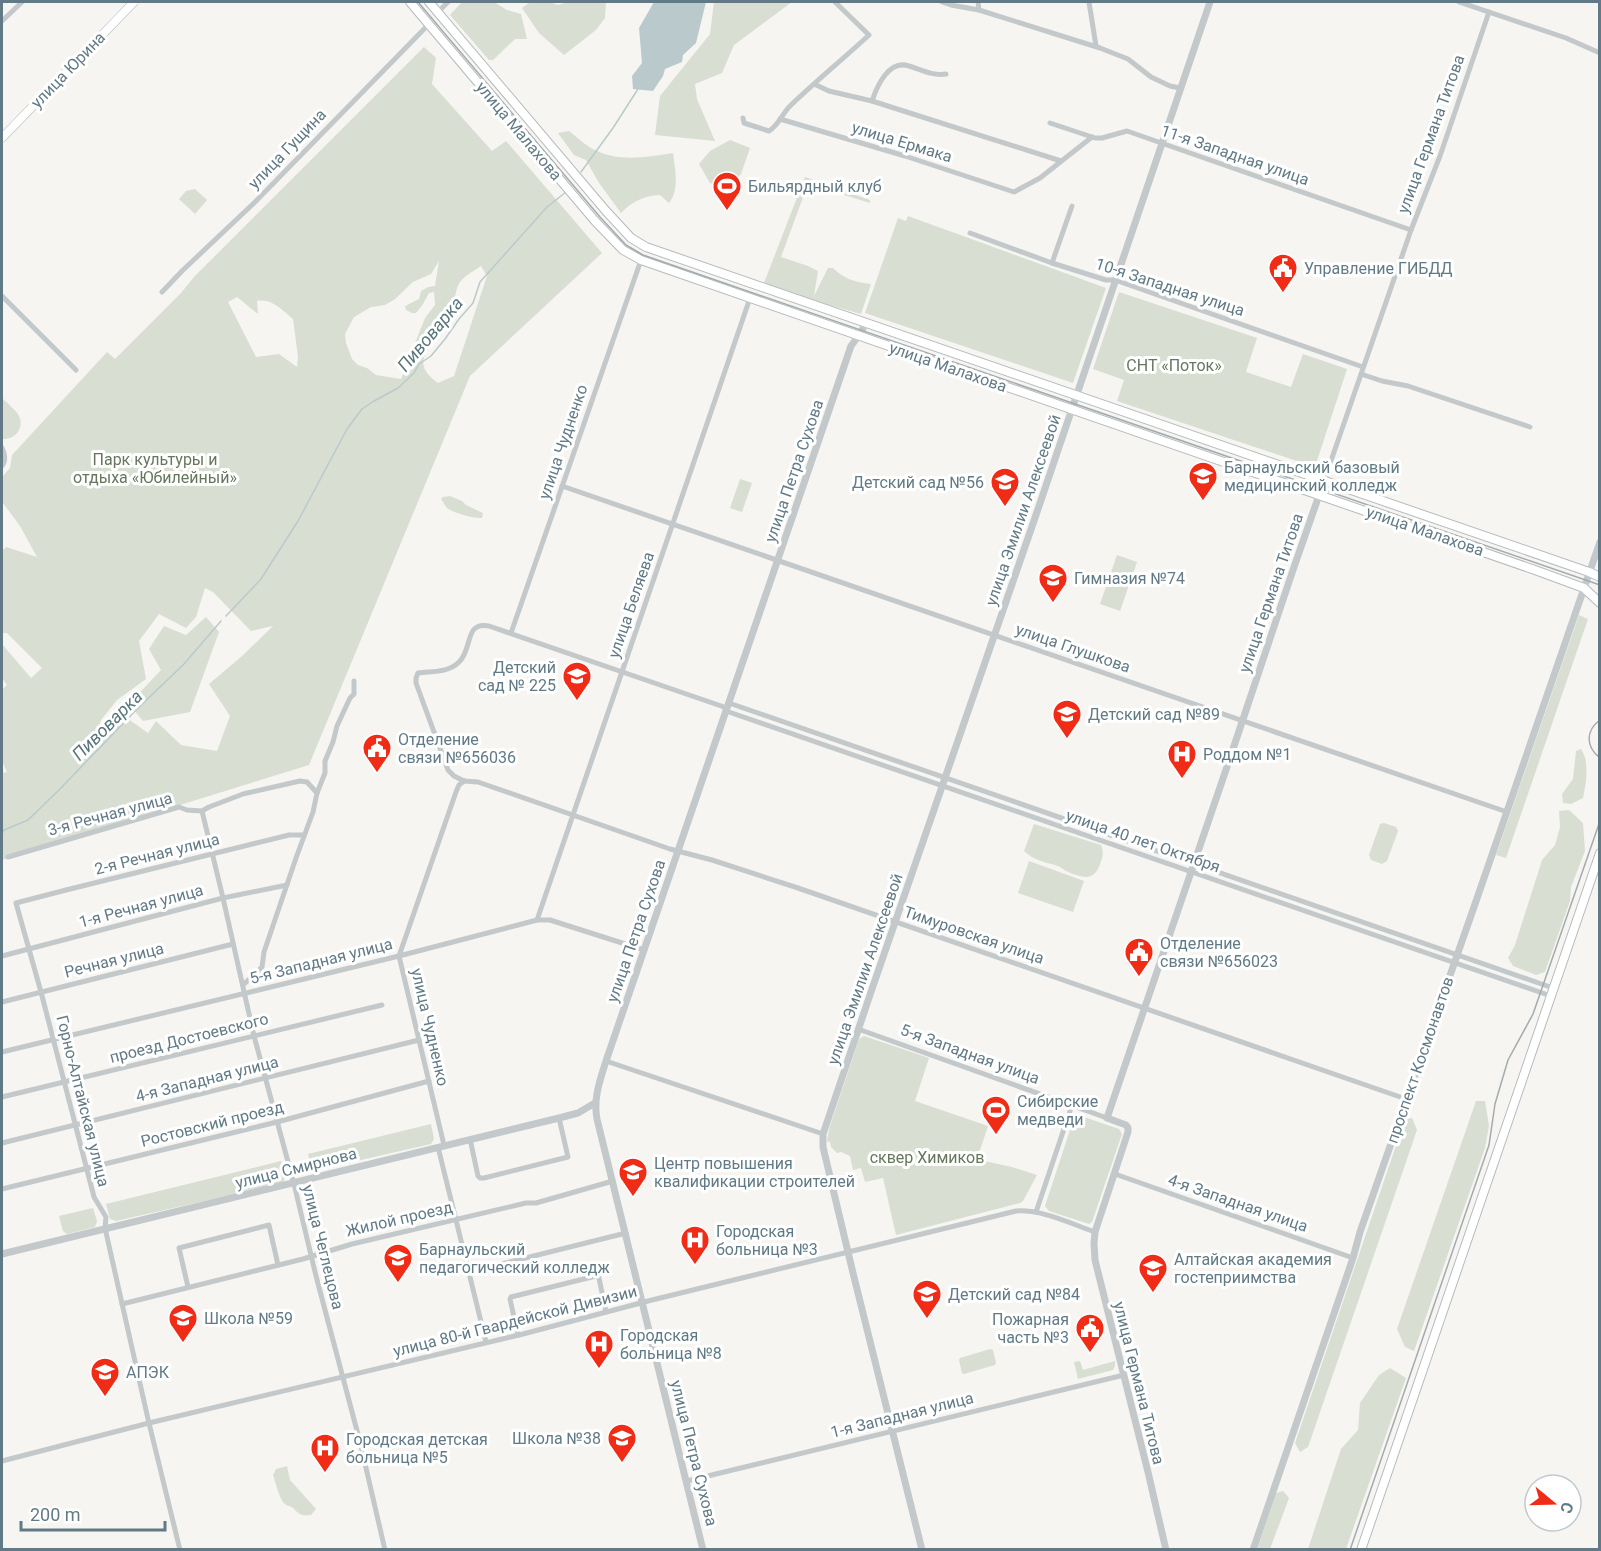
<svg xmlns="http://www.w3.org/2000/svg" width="1601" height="1551" font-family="Roboto,sans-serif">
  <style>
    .green { fill: #d8ded2; fill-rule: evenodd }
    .water { fill: #bacacc }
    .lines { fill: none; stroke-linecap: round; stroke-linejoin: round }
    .stream { stroke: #bacacc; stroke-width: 1.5 }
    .secondary-casing { stroke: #b5bcbf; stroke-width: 9 }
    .primary-casing { stroke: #b6bbbe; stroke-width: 10 }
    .minor { stroke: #c3c8ca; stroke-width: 5 }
    .tertiary { stroke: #c3c8ca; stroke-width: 7 }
    .secondary { stroke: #fff; stroke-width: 8 }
    .primary { stroke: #fff; stroke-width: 8 }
    .tram { stroke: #a3abaf; stroke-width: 1.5 }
    .labels { text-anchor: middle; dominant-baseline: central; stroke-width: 6; stroke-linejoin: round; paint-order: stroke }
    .street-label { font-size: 16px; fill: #627a85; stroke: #fff }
    .poi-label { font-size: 16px; fill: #627a85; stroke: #fff; text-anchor: start }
    .park-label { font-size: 16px; fill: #66775e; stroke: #fff }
    .water-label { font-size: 18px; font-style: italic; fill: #59767b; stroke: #fff }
  </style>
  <rect width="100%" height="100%" fill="#f6f5f1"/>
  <g class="green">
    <polygon points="462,2 494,2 507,10 521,14 527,39 515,39 493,60 489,60 450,15"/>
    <polygon points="530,2 549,2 558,5 569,2 606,2 605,18 596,30 564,55 539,33 522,8"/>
    <polygon points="714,2 792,2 734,45 722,73 695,84 697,99 715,141 655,135 660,96 710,34"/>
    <path d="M424,47l12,11 -4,26 60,67 14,-10 96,112 -132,123 -161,389 -307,95v-87l5,-1 -5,-11v-71l5,-5 -5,-7v-34l29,34 11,-10 -35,-35h-5v-82l4,-4 31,10 -17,-31 -17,-23 -1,1v-27l8,-9 2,-13 95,-103 8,7 66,-66 13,-16zM439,261l-4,25 -7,1 -7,4 -2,8 -14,7 1,4 6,3h4l7,-9 6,-11 5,-1 1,13 -10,13 -24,61 -25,-4 -9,-7 -9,-3 -6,-6 -6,-16 -1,-9 9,-17 17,-10 14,-2 10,-6 18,-17 18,-8zM481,266l6,10 -33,100 -16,7c-35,-24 2,-41 14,-64 2,-4 2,-9 2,-13 3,-27 6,-26 27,-40zM237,297l21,17 -1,-13c15,-3 26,10 36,18l5,38 -1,10 -18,-13 -23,3 -28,-55zM205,588l8,4 38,39 22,-5 -31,30 -33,28 21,32 -13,35 -36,-6 -25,-24 -8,12 -24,-17 -30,25 7,-21 16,-20 29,-21 -7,-38 20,-27 27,14 10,-11z"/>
    <path d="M569,131c9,7 18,16 28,20 24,11 50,6 76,2 2,16 7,37 -4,50l-9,-8c-17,1 -27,6 -39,18l-22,-30 -13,-23 -12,-5 -16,-22z"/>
    <polygon points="730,140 750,148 741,174 728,188 710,183 699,164 710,151"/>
    <path d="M805,177l65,23v3l-62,-19 -27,73 27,9 10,5 -4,25 14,-28h5c10,11 23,14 38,16l-10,30 -53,-15 -44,-16z"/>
    <polygon points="195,189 207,200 195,214 179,199 186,191"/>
    <polygon points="908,216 1106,288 1073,383 865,313 898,218 906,221"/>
    <polygon points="1119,292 1257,338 1246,372 1291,387 1303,354 1347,369 1315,467 1117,401 1124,380 1093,369"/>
    <path d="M2,398c5,5 14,12 17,18 6,13 -5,24 -17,23z"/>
    <polygon points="740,479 752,483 742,512 730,508"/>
    <path d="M450,496l12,5 4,4 17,8 -1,5c-7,1 -28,-5 -35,-10 -1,-1 -5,-8 -6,-9l2,-2z"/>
    <polygon points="1117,555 1137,562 1120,611 1100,604"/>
    <polygon points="1579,615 1588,619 1506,858 1496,855"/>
    <polygon points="206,617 219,632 190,712 143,721 129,704 161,670 149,649 164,626 186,635"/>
    <path d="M1581,749c9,13 5,34 2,49l-12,6 -8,-1 -1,-9 11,-15 3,-28z"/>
    <polygon points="1569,810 1583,823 1585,851 1571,887 1570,901 1545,972 1536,975 1513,966 1508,958 1515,945 1542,860 1555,845 1560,827 1559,811"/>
    <polygon points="1384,823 1396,827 1398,831 1387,861 1382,864 1371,860 1369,855 1380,824"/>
    <path d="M1034,824l67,21c3,8 2,12 -1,19 -6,19 -20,13 -34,7 -3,-2 -5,-4 -8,-5 -12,-4 -24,-5 -34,-15z"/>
    <polygon points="1029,861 1084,881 1073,912 1018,893"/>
    <polygon points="864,1036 929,1058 915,1101 988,1126 980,1150 977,1152 975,1159 1012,1167 1037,1175 1023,1201 1020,1203 896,1235 883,1178 865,1182 861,1168 853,1170 850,1156 841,1152 837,1153 831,1147 830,1142 827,1141 829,1129 859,1039"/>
    <polygon points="1476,1101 1485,1101 1489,1126 1485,1148 1414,1351 1405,1347 1397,1329"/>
    <polygon points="1077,1116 1081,1116 1119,1129 1122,1134 1092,1222 1089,1224 1049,1211 1045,1206 1074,1118"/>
    <polygon points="1412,1118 1417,1130 1308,1447 1300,1452 1295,1443 1405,1119"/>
    <polygon points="431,1124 434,1139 431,1144 317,1170 312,1168 308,1154"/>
    <polygon points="281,1161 285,1178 283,1183 116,1221 110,1219 106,1204"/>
    <polygon points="93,1208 97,1221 95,1227 67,1234 63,1231 59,1216"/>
    <polygon points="990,1349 993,1350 996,1363 995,1365 964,1374 962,1373 959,1360 960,1358"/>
    <polygon points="1080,1361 1083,1370 1115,1361 1115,1366 1113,1370 1078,1379 1074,1362"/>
    <polygon points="1390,1368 1406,1378 1346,1549 1308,1549 1341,1449 1358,1430 1360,1403 1379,1375"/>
    <path d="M287,1466l3,14 26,29 -5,6c-9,1 -11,0 -18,-7 -2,-2 -6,-2 -8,-4 -5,-3 -10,-23 -12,-29l3,-6z"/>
    <polygon points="1283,1491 1289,1498 1270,1549 1257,1550 1276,1493"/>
  </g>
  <polygon class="water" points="654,2 706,2 696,43 683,55 682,62 665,69 663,76 653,91 633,89 632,76 642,63 639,28"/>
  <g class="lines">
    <g class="stream">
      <polyline points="581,172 613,128 638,89"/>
      <polyline points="226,616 261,579 298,521 347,429 362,409 374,401 398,388 414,373 419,364 431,356 445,339 459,319 473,303 480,282 547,207 566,192"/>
      <polyline points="2,834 4,830 28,820 60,789 135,711 184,664 221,621"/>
    </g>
    <g class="secondary-casing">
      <polyline id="secondary" points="2,138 134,2"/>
    </g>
    <g class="primary-casing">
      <g id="primary">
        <polyline points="410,2 595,221 623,250 641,260 1535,570 1584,588 1600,603"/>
        <polyline points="429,2 606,211 631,238 646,247 1589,572 1600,577"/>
        <polyline points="1361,1550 1600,853"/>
      </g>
    </g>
    <g class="minor">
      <polyline points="942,2 951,5 979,10 978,2"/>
      <polyline points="1089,2 1096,46"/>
      <polyline points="1459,2 1566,38 1600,53"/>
      <polyline points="979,10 1100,48 1128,59 1151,77 1170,86 1180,88"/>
      <polyline points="438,12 448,2"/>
      <polyline points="2,21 22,2"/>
      <polyline points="814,84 829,91 872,101 1061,161"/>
      <path d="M872,101c5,-15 17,-42 37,-35 13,4 23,10 37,8"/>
      <path d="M743,118l1,5 25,8c10,-6 13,-17 21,-25 25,-24 53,-47 79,-71l-34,-33"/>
      <polyline points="780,119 905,156 1014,192 1040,178 1092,137"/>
      <polyline points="1050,123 1095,138 1102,138 1127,131 1411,230"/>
      <polyline points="970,233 1052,263 1106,280 1115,280 1363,367"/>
      <polyline points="1052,263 1072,206"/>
      <polyline points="162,292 182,271 255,202 429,24"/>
      <polyline points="2,296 76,370"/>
      <polyline points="1361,374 1382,381 1408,386 1530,427"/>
      <path d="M2,448c3,5 4,13 0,18"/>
      <polyline points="1324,481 1411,230 1440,156 1489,12"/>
      <polyline points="562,486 1507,812"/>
      <polyline points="511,633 641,260"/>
      <polyline points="729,703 1553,988"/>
      <polyline points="726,711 1551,996"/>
      <polyline points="464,781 478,782 670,849 712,860 798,888 1406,1099"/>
      <path d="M464,781l-10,-5 -6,-6 -32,-87v-5l2,-5c15,-2 30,0 41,-11 14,-13 5,-41 30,-36l238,82"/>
      <polyline points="202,811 223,898 254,1036 294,1184 316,1276 360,1442 385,1550"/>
      <polyline points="8,857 179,807 187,810 202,811 209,807 243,794 300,781 307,782 317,793"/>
      <polyline points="537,920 750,298"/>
      <polyline points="2,956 223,898 287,885"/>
      <polyline points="243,985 262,967 264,952 296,858 313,812 317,793 325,773 325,761 333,742 337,726 350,698 354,694 354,681"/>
      <polyline points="2,1002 233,944"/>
      <polyline points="858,1029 1107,1118"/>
      <polyline points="2,1052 399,956 537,920 550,920 644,950"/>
      <polyline points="606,1061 823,1134"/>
      <polyline points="2,1097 382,1005"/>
      <polyline points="470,1139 478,1176 480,1178 484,1178 568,1157 559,1118"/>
      <polyline points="2,1143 419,1040"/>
      <polyline points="444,1145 399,956 456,792 459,785 464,781"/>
      <polyline points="438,1147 486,1342"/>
      <polyline points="1115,1174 1353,1258"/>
      <polyline points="2,1189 277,1122 429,1081"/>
      <polyline points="1036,1212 1072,1105"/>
      <polyline points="469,1272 626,1233"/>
      <polyline points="188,1287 179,1248 269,1225 278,1265"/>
      <polyline points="122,1304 303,1259 352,1244 526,1203 536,1203 613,1181"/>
      <polyline points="518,1335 510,1299 511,1297 596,1276 599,1278 606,1312"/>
      <path d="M2,1461l147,-38 374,-89 129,-34 364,-89c25,-2 56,13 79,21"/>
      <polyline points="687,1481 1124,1375"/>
      <polyline points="180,1550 148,1419 105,1228 106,1217 94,1197 41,992 16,903 66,890 289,835 304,835"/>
    </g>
    <g class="tertiary">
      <polyline points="2,1254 559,1118 578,1113 595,1103"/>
      <path d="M703,1550l-106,-431c-4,-20 3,-39 9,-58l245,-715 11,-15 3,-8"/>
      <polyline points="922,1550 853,1273 823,1147 823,1134 872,989 1037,512 1210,2"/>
      <polyline points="1166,1550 1148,1472 1095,1260 1094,1243 1095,1232 1128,1132 1128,1128 1126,1125 1107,1118 1230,758 1293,570 1324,481"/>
      <polyline points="1253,1550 1353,1258 1360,1232 1474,907 1600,542"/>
    </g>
    <use href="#secondary" class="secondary"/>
    <use href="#primary" class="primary"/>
    <g class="tram">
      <polyline points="418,2 600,217 626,245 643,255 1600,585"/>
      <path d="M1600,720c-15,11 -14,27 0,38"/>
      <polyline points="1350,1550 1489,1145 1495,1104 1508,1060 1533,1014 1600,821"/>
    </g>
  </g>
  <defs>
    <g id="stadium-pin" transform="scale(1.5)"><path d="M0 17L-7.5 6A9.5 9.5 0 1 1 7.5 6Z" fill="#f02c17" stroke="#fff"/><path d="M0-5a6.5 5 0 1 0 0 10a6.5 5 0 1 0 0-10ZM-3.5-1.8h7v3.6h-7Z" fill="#fff"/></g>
    <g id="civic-pin" transform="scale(1.5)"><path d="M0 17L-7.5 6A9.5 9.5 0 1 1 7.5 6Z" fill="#f02c17" stroke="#fff"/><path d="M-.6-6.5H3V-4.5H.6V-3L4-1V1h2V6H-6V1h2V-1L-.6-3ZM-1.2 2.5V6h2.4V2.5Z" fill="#fff"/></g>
    <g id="university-pin" transform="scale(1.5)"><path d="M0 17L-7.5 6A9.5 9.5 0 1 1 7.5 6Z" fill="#f02c17" stroke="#fff"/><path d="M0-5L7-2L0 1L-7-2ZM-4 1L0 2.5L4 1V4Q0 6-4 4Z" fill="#fff"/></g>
    <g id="school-pin" transform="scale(1.5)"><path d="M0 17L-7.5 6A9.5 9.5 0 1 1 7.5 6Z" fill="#f02c17" stroke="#fff"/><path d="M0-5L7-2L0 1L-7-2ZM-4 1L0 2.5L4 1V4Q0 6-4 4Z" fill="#fff"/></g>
    <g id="hospital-pin" transform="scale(1.5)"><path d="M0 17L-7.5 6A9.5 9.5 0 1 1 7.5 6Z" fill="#f02c17" stroke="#fff"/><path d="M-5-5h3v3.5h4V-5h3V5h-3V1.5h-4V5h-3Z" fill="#fff"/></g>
  </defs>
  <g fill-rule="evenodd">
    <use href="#stadium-pin" x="727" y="186"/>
    <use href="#civic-pin" x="1283" y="268"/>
    <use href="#university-pin" x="1203" y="476"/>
    <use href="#school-pin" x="1005" y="482"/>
    <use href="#school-pin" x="1053" y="578"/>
    <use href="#school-pin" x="577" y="676"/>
    <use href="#school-pin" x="1067" y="714"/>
    <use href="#civic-pin" x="377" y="748"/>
    <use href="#hospital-pin" x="1182" y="754"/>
    <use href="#civic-pin" x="1139" y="952"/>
    <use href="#stadium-pin" x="996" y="1110"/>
    <use href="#university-pin" x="633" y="1172"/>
    <use href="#hospital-pin" x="695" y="1240"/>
    <use href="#university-pin" x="398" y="1258"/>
    <use href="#university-pin" x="1153" y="1268"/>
    <use href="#school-pin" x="927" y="1294"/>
    <use href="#school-pin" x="183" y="1318"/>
    <use href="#civic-pin" x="1090" y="1328"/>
    <use href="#hospital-pin" x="599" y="1344"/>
    <use href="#university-pin" x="105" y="1372"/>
    <use href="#school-pin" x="622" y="1438"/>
    <use href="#hospital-pin" x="325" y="1448"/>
  </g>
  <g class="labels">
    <g class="street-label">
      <text transform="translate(68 70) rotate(-46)">улица Юрина</text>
      <text transform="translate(519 131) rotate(50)">улица Малахова</text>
      <text transform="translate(1431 134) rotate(-70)">улица Германа Титова</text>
      <text transform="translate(902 142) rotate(17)">улица Ермака</text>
      <text transform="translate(287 149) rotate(-46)">улица Гущина</text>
      <text transform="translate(1235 155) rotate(19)">11-я Западная улица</text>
      <text transform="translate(1170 287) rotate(18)">10-я Западная улица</text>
      <text transform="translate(948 367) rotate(19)">улица Малахова</text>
      <text transform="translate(563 442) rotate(-71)">улица Чудненко</text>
      <text transform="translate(794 471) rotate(-71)">улица Петра Сухова</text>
      <text transform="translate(1023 510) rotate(-71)">улица Эмилии Алексеевой</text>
      <text transform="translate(1425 531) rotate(19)">улица Малахова</text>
      <text transform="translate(1271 593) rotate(-71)">улица Германа Титова</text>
      <text transform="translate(631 605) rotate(-71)">улица Беляева</text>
      <text transform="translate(1073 648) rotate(19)">улица Глушкова</text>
      <text transform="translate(110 814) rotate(-15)">3-я Речная улица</text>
      <text transform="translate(1143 841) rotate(19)">улица 40 лет Октября</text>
      <text transform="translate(157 854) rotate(-14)">2-я Речная улица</text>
      <text transform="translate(141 906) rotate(-15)">1-я Речная улица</text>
      <text transform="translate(636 931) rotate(-71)">улица Петра Сухова</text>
      <text transform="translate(974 935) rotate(19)">Тимуровская улица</text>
      <text transform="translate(114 960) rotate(-14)">Речная улица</text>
      <text transform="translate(321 961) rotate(-14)">5-я Западная улица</text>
      <text transform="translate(865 969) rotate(-71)">улица Эмилии Алексеевой</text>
      <text transform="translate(430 1027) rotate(77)">улица Чудненко</text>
      <text transform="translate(189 1038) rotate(-14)">проезд Достоевского</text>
      <text transform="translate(970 1054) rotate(20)">5-я Западная улица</text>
      <text transform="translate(1420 1060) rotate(-71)">проспект Космонавтов</text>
      <text transform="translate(207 1079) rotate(-14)">4-я Западная улица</text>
      <text transform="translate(83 1101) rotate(76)">Горно-Алтайская улица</text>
      <text transform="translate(212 1124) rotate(-14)">Ростовский проезд</text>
      <text transform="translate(296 1168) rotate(-14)">улица Смирнова</text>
      <text transform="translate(1238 1203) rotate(19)">4-я Западная улица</text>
      <text transform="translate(399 1219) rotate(-13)">Жилой проезд</text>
      <text transform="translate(323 1247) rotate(76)">улица Чеглецова</text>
      <text transform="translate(515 1321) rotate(-14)">улица 80-й Гвардейской Дивизии</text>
      <text transform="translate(1139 1383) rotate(76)">улица Германа Титова</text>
      <text transform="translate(902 1415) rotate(-14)">1-я Западная улица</text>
      <text transform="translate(694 1453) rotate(76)">улица Петра Сухова</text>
    </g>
    <g class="poi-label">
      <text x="748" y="186">Бильярдный клуб</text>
      <text x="1304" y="268">Управление ГИБДД</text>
      <text x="1224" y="467">Барнаульский базовый<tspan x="1224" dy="18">медицинский колледж</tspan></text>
      <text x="984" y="482" text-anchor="end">Детский сад №56</text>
      <text x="1074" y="578">Гимназия №74</text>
      <text x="556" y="667" text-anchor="end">Детский<tspan x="556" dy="18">сад № 225</tspan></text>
      <text x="1088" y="714">Детский сад №89</text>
      <text x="398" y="739">Отделение<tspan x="398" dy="18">связи №656036</tspan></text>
      <text x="1203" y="754">Роддом №1</text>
      <text x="1160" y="943">Отделение<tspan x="1160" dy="18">связи №656023</tspan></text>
      <text x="1017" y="1101">Сибирские<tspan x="1017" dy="18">медведи</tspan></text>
      <text x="654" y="1163">Центр повышения<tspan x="654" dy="18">квалификации строителей</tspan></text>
      <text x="716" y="1231">Городская<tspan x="716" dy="18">больница №3</tspan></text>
      <text x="419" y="1249">Барнаульский<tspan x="419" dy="18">педагогический колледж</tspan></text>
      <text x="1174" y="1259">Алтайская академия<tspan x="1174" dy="18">гостеприимства</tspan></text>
      <text x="948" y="1294">Детский сад №84</text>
      <text x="204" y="1318">Школа №59</text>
      <text x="1069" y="1319" text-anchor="end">Пожарная<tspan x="1069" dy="18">часть №3</tspan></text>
      <text x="620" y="1335">Городская<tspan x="620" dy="18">больница №8</tspan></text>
      <text x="126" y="1372">АПЭК</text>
      <text x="601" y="1438" text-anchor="end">Школа №38</text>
      <text x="346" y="1439">Городская детская<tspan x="346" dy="18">больница №5</tspan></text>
    </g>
    <g class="park-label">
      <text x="1174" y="365">СНТ «Поток»</text>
      <text x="155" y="459">Парк культуры и<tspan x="155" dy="18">отдыха «Юбилейный»</tspan></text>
      <text x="927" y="1157">сквер Химиков</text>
    </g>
    <g class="water-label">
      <text transform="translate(430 334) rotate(-50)">Пивоварка</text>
      <text transform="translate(107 725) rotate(-45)">Пивоварка</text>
    </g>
  </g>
  <rect width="1601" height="1551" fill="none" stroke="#627a85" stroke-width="6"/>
  <g transform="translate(1553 1503) rotate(109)"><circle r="28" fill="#ffffff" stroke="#c0cace" stroke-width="1.5"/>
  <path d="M0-4.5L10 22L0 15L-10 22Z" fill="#f02c17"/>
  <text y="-9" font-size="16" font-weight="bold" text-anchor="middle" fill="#627a85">С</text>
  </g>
  <path d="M21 1521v9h144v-9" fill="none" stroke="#627a85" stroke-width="3"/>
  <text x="30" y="1521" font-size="18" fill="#627a85" stroke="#ffffff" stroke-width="4.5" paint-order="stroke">200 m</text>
</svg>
